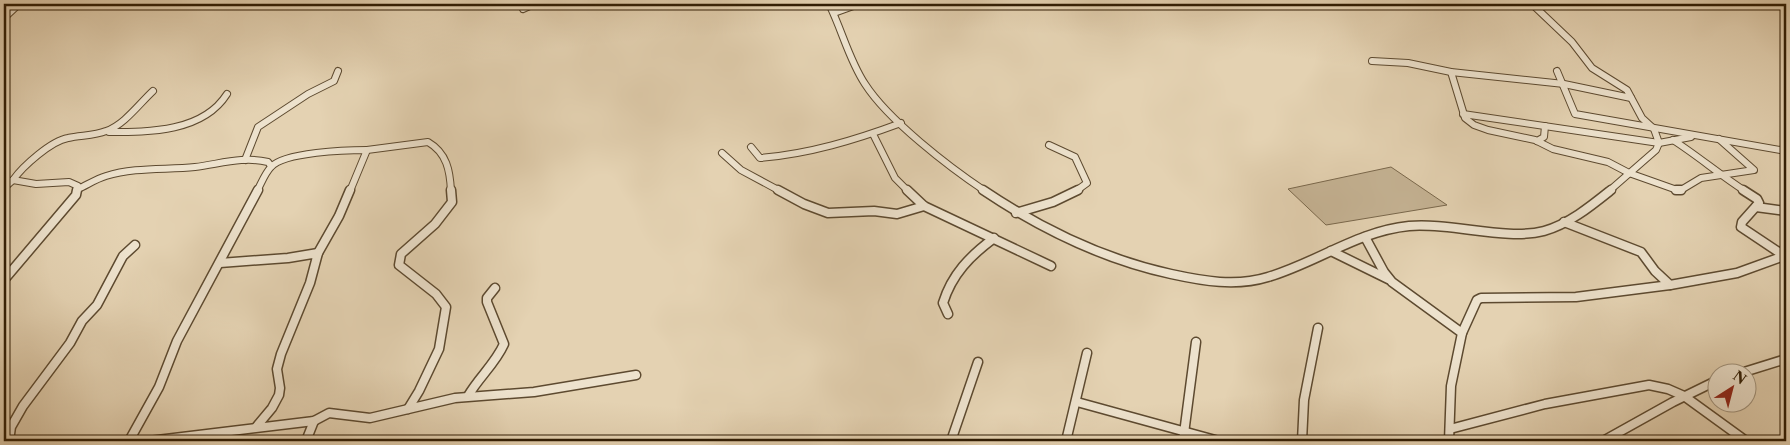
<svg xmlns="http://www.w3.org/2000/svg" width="1790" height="445" font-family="'Libre Caslon Text',serif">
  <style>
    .green { fill: #c5b394; stroke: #7a684c }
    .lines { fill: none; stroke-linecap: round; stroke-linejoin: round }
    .street-far1-casing { stroke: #5d4a30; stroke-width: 8 }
    .street-casing { stroke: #5d4a30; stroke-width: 11 }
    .street-far1 { stroke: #ede2cd; stroke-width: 6 }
    .street { stroke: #ede2cd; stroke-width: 8 }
  </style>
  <rect width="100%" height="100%" fill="#e4d2b2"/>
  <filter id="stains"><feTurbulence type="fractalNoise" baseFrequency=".004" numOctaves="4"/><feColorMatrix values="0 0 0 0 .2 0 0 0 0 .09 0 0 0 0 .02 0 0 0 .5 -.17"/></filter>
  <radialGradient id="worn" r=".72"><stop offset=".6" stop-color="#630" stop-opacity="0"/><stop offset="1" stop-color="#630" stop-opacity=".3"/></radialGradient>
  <polygon class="green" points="1391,167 1447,205 1326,225 1288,189"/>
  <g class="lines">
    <g class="street-far1-casing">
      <g id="street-far1">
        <path d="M829,4c13,26 20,56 36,80 23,36 84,83 120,107"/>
        <polyline points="1532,4 1572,42 1592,68 1627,90 1642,118 1654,129 1659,143 1656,150 1609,191"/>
        <polyline points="523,9 534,4"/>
        <polyline points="834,13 859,4"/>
        <polyline points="4,18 19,4"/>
        <polyline points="1372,61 1408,63 1451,72 1564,84 1631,98"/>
        <polyline points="1557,71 1575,114 1786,151"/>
        <polyline points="1451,72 1465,118 1474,125 1488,130 1535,140 1553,149 1608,162 1629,173 1677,190 1681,190 1701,178 1754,170 1719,139"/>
        <polyline points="1463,114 1659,143 1691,137"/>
        <path d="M109,132c41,0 94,0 118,-38"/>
        <polyline points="873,134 895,178 908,191"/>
        <path d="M1673,140c25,16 47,35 72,51"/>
        <polyline points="1537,141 1544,137 1545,126"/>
        <polyline points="1049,145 1075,157 1087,183 1076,191"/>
        <path d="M751,147l9,11c49,-4 95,-18 141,-35"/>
        <path d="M367,150l61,-8c19,11 22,29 23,49"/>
        <polyline points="722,153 741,170 780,191"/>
        <polyline points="245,160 258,127 308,94 334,81 338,71"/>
        <polyline points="4,188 13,180"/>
        <path d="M78,189c9,-4 18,-10 28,-13 29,-9 60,-6 89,-9 25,-3 48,-11 73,-5l3,4"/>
        <path d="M77,191l1,-5 -9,-4 -33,2 -23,-4c10,-14 38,-39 55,-42 12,-3 26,-2 38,-7 18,-6 33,-27 47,-40"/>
        <path d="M257,191c4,-7 8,-18 14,-24 13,-15 76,-17 96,-17l-17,41"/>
      </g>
    </g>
    <g class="street-casing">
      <g id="street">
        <polyline points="778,190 804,204 828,213 874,211 897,214 924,206"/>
        <polyline points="907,190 924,206 1051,266"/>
        <path d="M983,190c58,39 119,69 188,84 32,7 65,13 97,3 48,-14 90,-46 141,-51 41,-4 98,15 135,5 25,-7 47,-25 67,-41"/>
        <polyline points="1676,190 1681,190"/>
        <polyline points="1743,190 1757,199 1759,203 1742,222 1741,227 1786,257"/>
        <polyline points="1756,207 1786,211"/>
        <polyline points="1016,213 1053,202 1078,190"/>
        <polyline points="1564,222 1641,252 1655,271 1670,285 1737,273 1784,256"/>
        <polyline points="1365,237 1384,272 1392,282 1462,333 1451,386 1449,441"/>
        <polyline points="1331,251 1388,279"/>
        <polyline points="318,253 339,216 350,190"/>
        <polyline points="220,263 288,258 318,253 310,283 281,354 277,369 280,388 279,395 272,408 257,426"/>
        <polyline points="4,280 76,195 77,190"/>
        <path d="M948,314l-5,-11c9,-29 27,-47 51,-65"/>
        <polyline points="1462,333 1477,300 1481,298 1576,297 1670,285"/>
        <polyline points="1744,372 1786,359"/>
        <path d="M468,396c11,-19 27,-32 36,-52l-17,-42v-4l8,-10"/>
        <polyline points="1077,402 1219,441"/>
        <polyline points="408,409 419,391 439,349 446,307 436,294 399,265 401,254 435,224 452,202 451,190"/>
        <polyline points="1450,429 1545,404 1649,385 1668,389 1684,396 1746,441"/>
        <polyline points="9,441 11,427 23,406 70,343 82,321 97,305 123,256 135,245"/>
        <polyline points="129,441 159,387 177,341 258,190"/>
        <polyline points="149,441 314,421 329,413 370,418 455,398 534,392 636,375"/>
        <polyline points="306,441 314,421"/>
        <polyline points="951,441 978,362"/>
        <polyline points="1066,441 1087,353"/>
        <polyline points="1183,441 1196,342"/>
        <polyline points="1302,441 1304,400 1318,328"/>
        <polyline points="1603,441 1673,402 1718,380"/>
      </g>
    </g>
    <use href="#street-far1" class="street-far1"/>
    <use href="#street" class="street"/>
  </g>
  <rect width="1790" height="445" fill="none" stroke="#e4d2b2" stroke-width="20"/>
  <rect x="5" y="5" width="1780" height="435" fill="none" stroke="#301d04" stroke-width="2.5"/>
  <rect x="10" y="10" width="1770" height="425" fill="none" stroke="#301d04"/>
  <g transform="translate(1732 388) rotate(36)"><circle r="24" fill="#ede2cd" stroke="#a1937d"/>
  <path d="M0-4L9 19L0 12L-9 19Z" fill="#8f2418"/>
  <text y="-8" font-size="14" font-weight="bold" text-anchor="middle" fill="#301d04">N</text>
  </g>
  <rect width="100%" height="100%" filter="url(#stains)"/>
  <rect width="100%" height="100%" fill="url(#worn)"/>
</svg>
